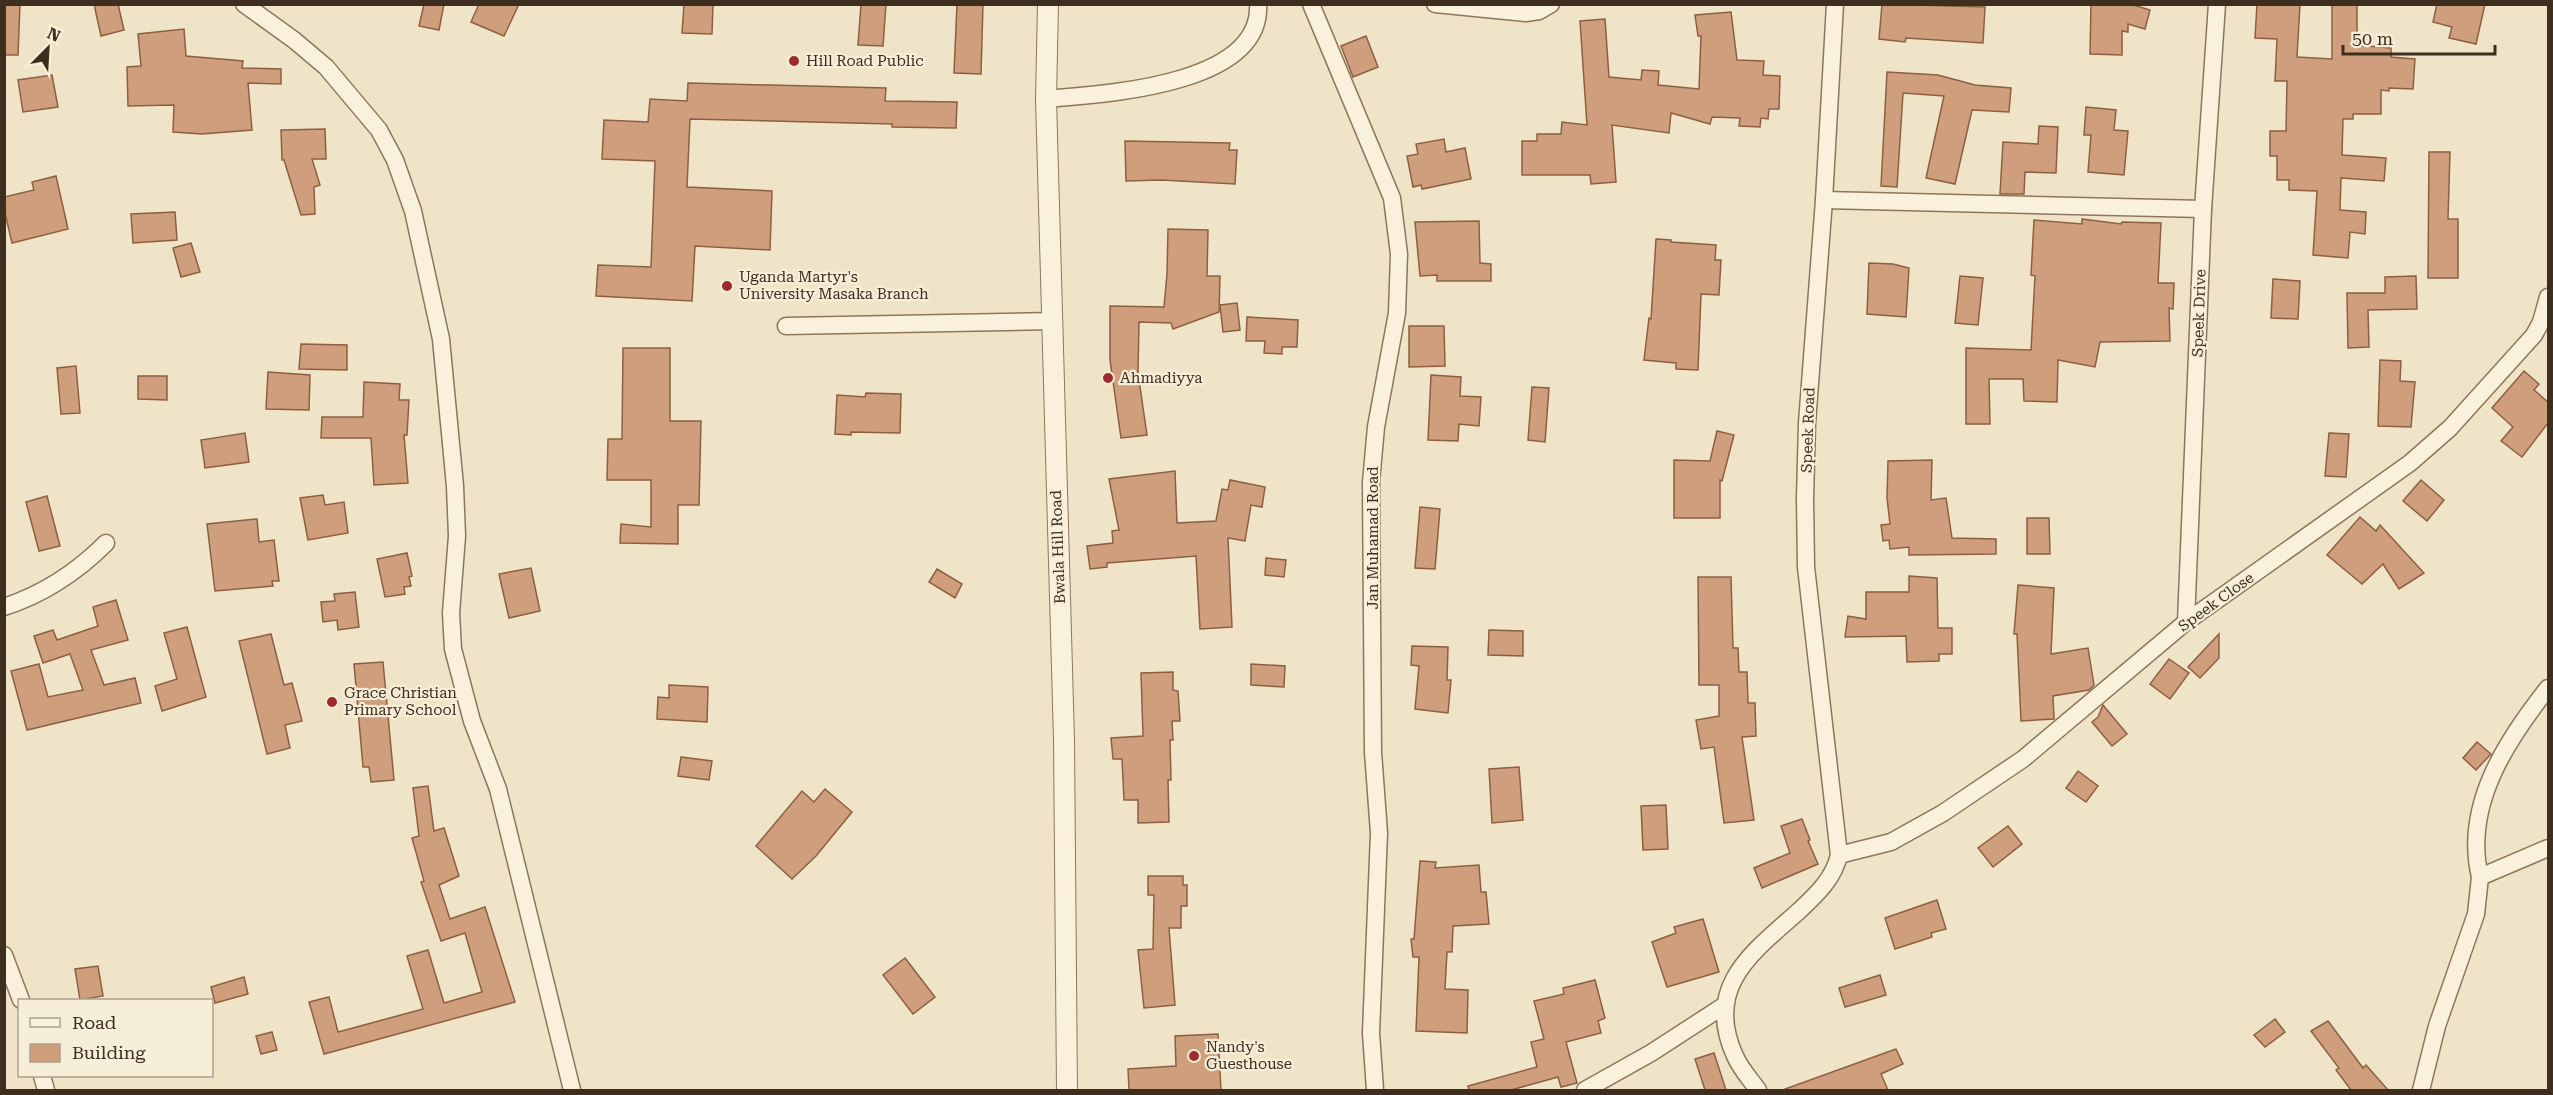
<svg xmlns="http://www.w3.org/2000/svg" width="2553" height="1095" font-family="'Roboto Serif',serif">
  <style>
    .building { fill: #cf9f7d; stroke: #8d5f41; stroke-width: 1.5 }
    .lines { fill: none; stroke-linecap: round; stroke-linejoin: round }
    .minor-casing { stroke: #8d765c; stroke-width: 19 }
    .tertiary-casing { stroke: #8d765c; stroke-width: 22 }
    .minor { stroke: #faf1dc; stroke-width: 16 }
    .tertiary { stroke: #faf1dc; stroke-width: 20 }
    .poi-dot { fill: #9e2a2b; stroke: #f7eed8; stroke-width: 2 }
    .labels { text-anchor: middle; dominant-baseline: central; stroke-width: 4.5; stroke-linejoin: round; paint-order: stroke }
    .poi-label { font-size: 15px; fill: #3d2e20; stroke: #f7eed8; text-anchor: start }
    .street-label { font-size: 15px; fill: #3d2e20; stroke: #f7eed8 }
  </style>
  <rect width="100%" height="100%" fill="#f0e4c8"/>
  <g class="building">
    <polygon points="4,4 20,4 18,55 4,55"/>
    <polygon points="94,4 118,4 124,30 101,36"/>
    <polygon points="424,4 444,4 439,30 419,26"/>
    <polygon points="479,4 519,4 504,36 471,22"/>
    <polygon points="684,4 713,4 712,34 682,33"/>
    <polygon points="861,4 886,4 883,46 858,45"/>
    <polygon points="957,4 983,4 981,74 954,73"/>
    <polygon points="1882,4 1985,7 1983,43 1906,38 1905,42 1879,39"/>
    <polygon points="2091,4 2130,4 2150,10 2145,29 2128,24 2128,32 2122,31 2122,55 2090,54"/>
    <polygon points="2257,4 2300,4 2297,57 2332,59 2332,4 2357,4 2357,45 2391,48 2391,57 2415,59 2413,89 2389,88 2389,91 2381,90 2381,114 2353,114 2353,119 2343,119 2342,155 2386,158 2384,181 2341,178 2340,210 2366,212 2365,234 2350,232 2348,258 2313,255 2317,191 2289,190 2289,180 2277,180 2277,156 2270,156 2270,131 2286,131 2287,81 2275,81 2277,39 2255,38"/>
    <polygon points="2437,4 2485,4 2476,44 2449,38 2452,27 2433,22"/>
    <polygon points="1731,12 1737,60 1764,61 1763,75 1780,76 1779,109 1769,109 1768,119 1761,118 1760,127 1739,126 1740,118 1712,117 1710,124 1671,113 1669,133 1612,125 1616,182 1591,184 1590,175 1522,175 1522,141 1537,141 1537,134 1561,134 1562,122 1587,125 1580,21 1605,19 1609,77 1641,80 1642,70 1659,71 1658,85 1699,89 1701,36 1698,36 1695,15"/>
    <polygon points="184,29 186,56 243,61 242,68 281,69 281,84 248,83 252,130 202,134 173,132 174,105 128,106 127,67 141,66 138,34"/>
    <polygon points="1366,36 1378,67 1353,77 1341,46"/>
    <polygon points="1887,72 1938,75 1975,85 2011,88 2009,112 1972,110 1955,184 1926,178 1944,96 1903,93 1897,187 1881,186"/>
    <polygon points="52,75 58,107 23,112 18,80"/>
    <polygon points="688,83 886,88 885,101 957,102 956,128 892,127 892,124 690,119 687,187 772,191 770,250 695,246 692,301 596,296 598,265 651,267 655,161 602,159 604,120 648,122 650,99 687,101"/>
    <polygon points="2086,107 2116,110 2114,130 2128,131 2124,175 2088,172 2091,135 2084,135"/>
    <polygon points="2039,126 2058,127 2056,173 2025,172 2024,194 2000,194 2003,142 2038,144"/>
    <polygon points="325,129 326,159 312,159 320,185 314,187 315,214 301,215 284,160 282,160 281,130"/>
    <polygon points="1444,139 1446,152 1465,148 1471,179 1422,189 1421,185 1413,187 1407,156 1418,154 1416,144"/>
    <polygon points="1125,141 1230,143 1229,150 1237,150 1235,184 1161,180 1126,181"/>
    <polygon points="2429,152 2450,152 2448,219 2458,219 2458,278 2428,278"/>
    <polygon points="56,176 68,229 12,243 4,209 4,197 34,190 32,182"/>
    <polygon points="175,212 177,240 133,243 131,214"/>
    <polygon points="2082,219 2121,224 2122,222 2161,223 2158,283 2174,283 2173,309 2169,308 2170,341 2100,342 2095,367 2058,360 2057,402 2024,401 2023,379 1989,379 1990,424 1966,424 1966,348 2031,350 2035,276 2031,275 2034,220 2082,224"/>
    <polygon points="1479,221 1480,263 1491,264 1491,281 1437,281 1437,275 1420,276 1415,222"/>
    <polygon points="1168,229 1208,230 1207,276 1220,276 1219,312 1173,329 1171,323 1139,322 1138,373 1147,435 1121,438 1110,360 1110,306 1164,307 1167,274"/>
    <polygon points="1656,239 1671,240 1671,242 1716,245 1715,260 1721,260 1719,295 1701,294 1698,370 1676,369 1676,363 1644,360 1649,318 1651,319"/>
    <polygon points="191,243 200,272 181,277 173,248"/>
    <polygon points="1869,263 1893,264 1909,268 1906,317 1867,314"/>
    <polygon points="1960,276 1983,278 1978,325 1955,323"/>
    <polygon points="2416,276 2417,309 2368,310 2369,347 2348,348 2347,293 2385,293 2385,277"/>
    <polygon points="2273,279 2300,281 2298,319 2271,318"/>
    <polygon points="1237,303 1240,330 1223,332 1220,305"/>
    <polygon points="1247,317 1298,320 1297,347 1282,347 1282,354 1264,353 1265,341 1246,341"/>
    <polygon points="1409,326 1444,326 1445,366 1409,367"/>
    <polygon points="301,344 347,345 347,370 299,369"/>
    <polygon points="623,348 670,348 670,421 701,421 699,505 678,505 678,544 620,543 621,524 651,527 651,480 607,480 608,439 622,439"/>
    <polygon points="2380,360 2401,361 2400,381 2415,382 2411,427 2378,426"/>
    <polygon points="76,366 80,413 61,414 57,368"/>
    <polygon points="2524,371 2539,384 2534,390 2548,402 2548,423 2522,457 2501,441 2513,427 2492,408"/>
    <polygon points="268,372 310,375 309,410 266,409"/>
    <polygon points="1431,375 1461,377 1460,396 1481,397 1479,426 1459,424 1458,441 1428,440"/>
    <polygon points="138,376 167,376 167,400 138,399"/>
    <polygon points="364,382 400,384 399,400 409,400 407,435 404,435 408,483 374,485 371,438 321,438 322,417 363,417"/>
    <polygon points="1532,387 1549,388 1545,442 1528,440"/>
    <polygon points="866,393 901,394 900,433 851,432 851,435 835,434 837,395 865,397"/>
    <polygon points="1717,431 1734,435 1722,481 1720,480 1720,518 1674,518 1674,460 1710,461"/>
    <polygon points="245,433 249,462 205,468 201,440"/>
    <polygon points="2329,433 2349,434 2346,477 2325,476"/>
    <polygon points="1932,460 1931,500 1946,498 1952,538 1996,539 1996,554 1909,555 1909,547 1890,549 1889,540 1883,541 1881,525 1890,524 1887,498 1888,461"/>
    <polygon points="1175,471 1177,523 1216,521 1222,489 1228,490 1230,480 1265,487 1262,507 1251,505 1245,541 1228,538 1232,627 1200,629 1196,556 1107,563 1107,567 1090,569 1087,546 1113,543 1112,531 1119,530 1109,479"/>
    <polygon points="2421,480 2444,500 2427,521 2403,501"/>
    <polygon points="323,495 325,505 344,502 348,533 308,540 300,498"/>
    <polygon points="47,496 60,546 39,551 26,502"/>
    <polygon points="1420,507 1440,509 1435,569 1415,568"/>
    <polygon points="2360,517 2376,531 2380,525 2424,573 2399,589 2383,564 2362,584 2327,555"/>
    <polygon points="2027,518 2049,518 2050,554 2027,554"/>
    <polygon points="257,519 259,542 274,540 279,581 272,581 273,586 215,591 207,524"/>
    <polygon points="407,553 412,576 409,577 411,586 404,587 405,594 385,597 377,559"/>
    <polygon points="1266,558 1286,560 1284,577 1265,575"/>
    <polygon points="531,568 540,611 509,618 499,574"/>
    <polygon points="937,569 962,584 955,598 929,582"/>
    <polygon points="1909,576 1937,578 1938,628 1952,628 1952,654 1939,654 1939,661 1907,662 1906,636 1845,637 1848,616 1866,619 1866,592 1909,592"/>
    <polygon points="1698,577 1731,577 1733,648 1738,648 1739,672 1747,672 1748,703 1755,703 1756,736 1742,737 1754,820 1724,823 1714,747 1701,749 1696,720 1719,716 1719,685 1699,685"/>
    <polygon points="2018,585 2054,588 2051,654 2088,648 2094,685 2089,690 2053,696 2054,719 2021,721 2017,634 2014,634"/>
    <polygon points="355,592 359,627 338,630 337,620 323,622 321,602 335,601 334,594"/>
    <polygon points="116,600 128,640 91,650 104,685 135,678 141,703 27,730 11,671 39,664 48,697 83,690 70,654 43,663 34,636 53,630 57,640 98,626 93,607"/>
    <polygon points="187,627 206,697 162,711 155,686 177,679 164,633"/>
    <polygon points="1489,630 1523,631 1523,656 1488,655"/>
    <polygon points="271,634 284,685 292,683 302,721 285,725 290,748 267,754 239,641"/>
    <polygon points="2219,634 2219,658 2200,678 2188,667"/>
    <polygon points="1412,646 1448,647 1447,680 1451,680 1448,713 1415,709 1419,666 1411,665"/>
    <polygon points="2169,659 2189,673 2170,699 2150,684"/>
    <polygon points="383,662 394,780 371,782 369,767 363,767 354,664"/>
    <polygon points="1251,664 1285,666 1284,687 1251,685"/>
    <polygon points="1173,672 1173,690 1178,691 1180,721 1172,721 1173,740 1170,740 1171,780 1168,780 1169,822 1138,823 1138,800 1124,800 1122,759 1113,759 1111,738 1143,736 1141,673"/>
    <polygon points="669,685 708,687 707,722 657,719 658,697 669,698"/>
    <polygon points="2103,705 2127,734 2112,746 2092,722 2098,717"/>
    <polygon points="2477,742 2491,754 2476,770 2463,758"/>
    <polygon points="681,757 712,761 709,780 678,776"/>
    <polygon points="1519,767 1523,820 1492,823 1489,769"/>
    <polygon points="2078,771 2098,786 2086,802 2066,788"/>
    <polygon points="428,786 434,831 444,828 459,876 439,885 450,919 485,907 515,1002 324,1054 309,1002 329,997 338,1032 423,1009 407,956 428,950 444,1003 482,992 465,933 441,941 421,882 424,881 412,838 419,836 413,788"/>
    <polygon points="825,789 852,812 816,856 792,879 756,846 802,791 814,802"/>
    <polygon points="1666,805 1668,849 1643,850 1641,806"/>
    <polygon points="1802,819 1810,840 1808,841 1818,864 1762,888 1754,868 1790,853 1781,826"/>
    <polygon points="2008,826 2022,844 1993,867 1978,848"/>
    <polygon points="1420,861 1436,862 1435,868 1479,865 1481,892 1486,892 1489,924 1453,926 1452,952 1447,952 1445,989 1468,990 1467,1033 1416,1031 1419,957 1413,957 1411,939 1414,939"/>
    <polygon points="1148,876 1183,876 1183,885 1187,885 1187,906 1181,906 1181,928 1169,928 1175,1005 1144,1008 1138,950 1153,949 1154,895 1148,895"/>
    <polygon points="1937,900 1946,929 1931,933 1932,937 1895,949 1885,918"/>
    <polygon points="1703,919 1719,972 1667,987 1652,942 1676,933 1674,927"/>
    <polygon points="905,958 935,997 913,1014 883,975"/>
    <polygon points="98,966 103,996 80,1000 75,969"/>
    <polygon points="1880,975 1886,995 1845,1007 1839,988"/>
    <polygon points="244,977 248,994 215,1003 211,987"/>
    <polygon points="1595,980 1605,1018 1598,1021 1601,1033 1566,1042 1577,1083 1561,1087 1558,1077 1511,1090 1469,1090 1468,1086 1537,1067 1531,1042 1544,1039 1534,1001 1564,994 1563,988"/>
    <polygon points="2275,1019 2285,1032 2265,1047 2254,1035"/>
    <polygon points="2328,1021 2363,1068 2366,1065 2388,1090 2351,1090 2336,1070 2339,1068 2311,1031"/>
    <polygon points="272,1032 277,1050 261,1054 256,1036"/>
    <polygon points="1218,1034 1221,1090 1129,1090 1128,1069 1176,1066 1175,1036"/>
    <polygon points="1896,1049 1903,1064 1881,1074 1888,1090 1786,1090 1785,1089"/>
    <polygon points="1714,1053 1726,1090 1705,1090 1695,1059"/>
  </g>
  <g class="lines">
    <g class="minor-casing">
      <g id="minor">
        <polyline points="244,4 294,40 326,67 379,130 395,160 413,211 441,339 455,486 457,536 451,613 453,649 472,721 498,789 572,1090"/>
        <polyline points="1311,4 1392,198 1399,254 1397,313 1376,427 1371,482 1373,752 1379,833 1371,1033 1375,1090"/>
        <polyline points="1435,4 1526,13 1539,11 1551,4"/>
        <path d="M1046,99c57,-5 217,-13 212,-95"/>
        <polyline points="1824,200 2203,209"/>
        <polyline points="786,326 1052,321"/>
        <path d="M4,607c40,-13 72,-34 102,-64"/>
        <polyline points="2186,622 2203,209 2217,4"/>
        <polyline points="1839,855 1891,842 1943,813 2023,759 2186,622 2410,463 2450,428 2534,335 2541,322 2548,297"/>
        <path d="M2480,877c-17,-71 26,-136 68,-189"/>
        <polyline points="4,955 21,1000"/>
        <polyline points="42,1076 46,1090"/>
        <polyline points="1585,1090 1651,1053 1725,1005"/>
        <path d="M1758,1090c-8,-11 -18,-22 -23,-34 -32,-70 18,-104 65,-146 17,-16 34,-32 39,-55l-33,-288 -1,-69 2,-75 17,-223 11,-196"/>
        <polyline points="2421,1090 2437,1026 2476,914 2480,877 2548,848"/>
      </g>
    </g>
    <g class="tertiary-casing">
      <polyline id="tertiary" points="1048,4 1046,99 1064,740 1067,1090"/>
    </g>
    <use href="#minor" class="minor"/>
    <use href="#tertiary" class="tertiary"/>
  </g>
  <g class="poi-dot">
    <circle cx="794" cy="61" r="6"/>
    <circle cx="727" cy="286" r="6"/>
    <circle cx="1108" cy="378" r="6"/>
    <circle cx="332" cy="702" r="6"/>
    <circle cx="1194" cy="1056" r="6"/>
  </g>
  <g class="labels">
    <g class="poi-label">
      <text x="806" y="61">Hill Road Public</text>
      <text x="739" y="277">Uganda Martyr's<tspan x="739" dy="17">University Masaka Branch</tspan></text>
      <text x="1120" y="378">Ahmadiyya</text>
      <text x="344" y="693">Grace Christian<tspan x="344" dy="17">Primary School</tspan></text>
      <text x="1206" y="1047">Nandy's<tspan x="1206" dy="17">Guesthouse</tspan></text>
    </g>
    <g class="street-label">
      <text transform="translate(2199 313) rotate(-88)">Speek Drive</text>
      <text transform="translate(1808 430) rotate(-88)">Speek Road</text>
      <text transform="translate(1373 538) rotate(-90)">Jan Muhamad Road</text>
      <text transform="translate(1058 547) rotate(-92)">Bwala Hill Road</text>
      <text transform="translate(2216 602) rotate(-36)">Speek Close</text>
    </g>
  </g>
  <rect width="2553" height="1095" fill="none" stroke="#3d2e20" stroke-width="12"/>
  <rect x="18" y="999" width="195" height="78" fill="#f7eed8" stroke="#ada18e" stroke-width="1.5"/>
  <rect x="30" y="1018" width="30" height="9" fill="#faf1dc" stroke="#ada18e" stroke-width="1.5"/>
  <text x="72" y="1029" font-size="18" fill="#3d2e20">Road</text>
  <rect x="30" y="1044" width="30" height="18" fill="#cf9f7d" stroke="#ada18e" stroke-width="1.5"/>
  <text x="72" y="1059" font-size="18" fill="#3d2e20">Building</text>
  <g transform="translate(48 48) rotate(24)" stroke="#f7eed8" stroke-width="4.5" paint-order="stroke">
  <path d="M0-4.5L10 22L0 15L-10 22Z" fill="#3d2e20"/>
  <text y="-9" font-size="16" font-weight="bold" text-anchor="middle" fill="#3d2e20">N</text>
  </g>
  <path d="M2343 45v9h152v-9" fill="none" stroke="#3d2e20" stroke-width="3"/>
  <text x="2352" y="45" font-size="18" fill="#3d2e20" stroke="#f7eed8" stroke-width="4.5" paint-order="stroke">50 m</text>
</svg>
